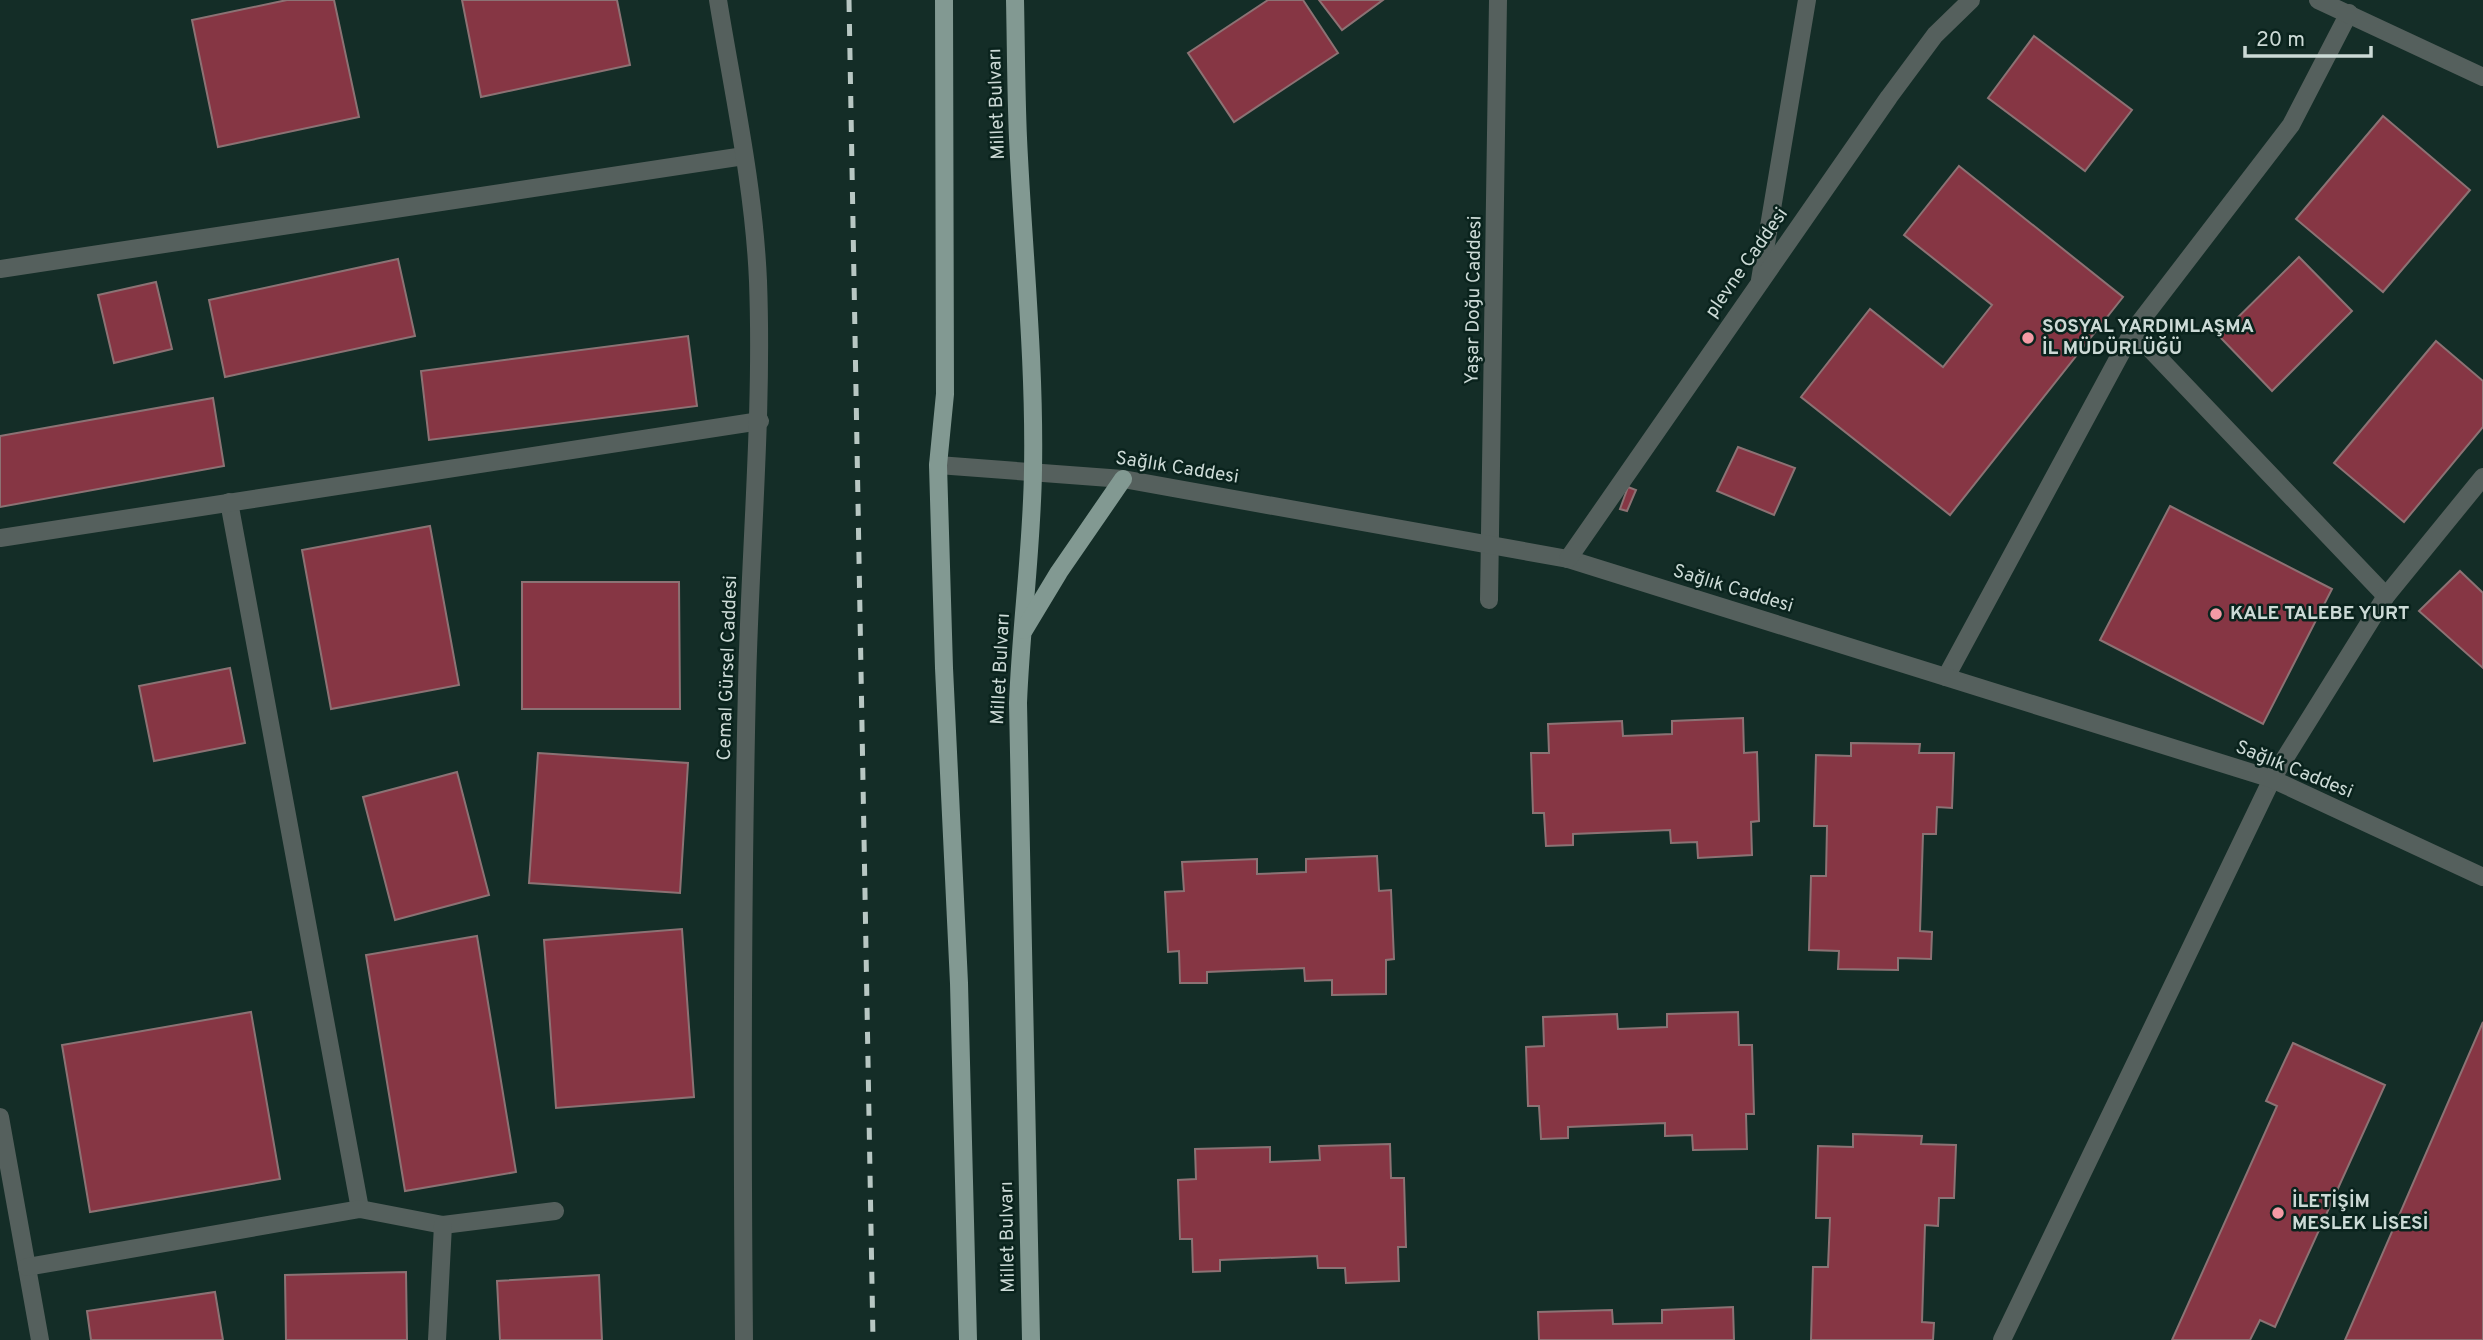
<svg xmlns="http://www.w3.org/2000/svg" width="2483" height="1340" font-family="Overpass,sans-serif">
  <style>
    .building { fill: #863644; stroke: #8c7274; stroke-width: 2 }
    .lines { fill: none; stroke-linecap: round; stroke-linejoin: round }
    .minor { stroke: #55605d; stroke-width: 18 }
    .tertiary { stroke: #55605d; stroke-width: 18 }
    .primary { stroke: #829992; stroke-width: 18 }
    .rail { stroke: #b8c7c3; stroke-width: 5; stroke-dasharray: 12 12; stroke-linecap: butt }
    .poi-dot { fill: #f49aa5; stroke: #0a231d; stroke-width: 2.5 }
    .labels { text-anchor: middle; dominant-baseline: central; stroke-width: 5; stroke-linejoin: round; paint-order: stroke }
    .street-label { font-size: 19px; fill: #ccdad6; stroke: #0a231d }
    .poi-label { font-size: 19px; font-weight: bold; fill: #ccdad6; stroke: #0a231d; text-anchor: start }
  </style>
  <rect width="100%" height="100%" fill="#142d27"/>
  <g class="building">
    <polygon points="287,0 334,0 359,117 218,147 192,20"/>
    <polygon points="462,0 617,0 630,65 481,97"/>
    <polygon points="1268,0 1303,0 1338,53 1234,122 1188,53"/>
    <polygon points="1319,0 1383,0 1342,30"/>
    <polygon points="2034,36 2132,110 2085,171 1988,98"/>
    <polygon points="2383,116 2470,190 2383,292 2296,219"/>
    <polygon points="1959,166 2123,297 1950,515 1801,397 1870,309 1943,367 1992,305 1904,235"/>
    <polygon points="2299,257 2352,311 2272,391 2219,336"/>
    <polygon points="398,259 415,336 225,377 209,300"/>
    <polygon points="156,282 172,349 114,363 98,295"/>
    <polygon points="688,336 697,406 429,440 421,371"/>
    <polygon points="2436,341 2483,381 2483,427 2404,522 2334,463"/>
    <polygon points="213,398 224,466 0,507 0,436"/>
    <polygon points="1738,447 1795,468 1774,515 1717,491"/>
    <polygon points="1628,487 1636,490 1627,511 1620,509"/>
    <polygon points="2170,506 2332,589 2263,724 2100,640"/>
    <polygon points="430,526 459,685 331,709 302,550"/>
    <polygon points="2460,571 2483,593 2483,668 2419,611"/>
    <polygon points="522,582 679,582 680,709 522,709"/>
    <polygon points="230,668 245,743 154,761 139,686"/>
    <polygon points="1743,718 1744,753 1757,752 1759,821 1751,822 1752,855 1698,858 1697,842 1671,843 1670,830 1573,834 1573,845 1546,846 1544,813 1533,813 1531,753 1549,753 1548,724 1622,721 1623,736 1672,734 1672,721"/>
    <polygon points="1851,743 1920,744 1919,753 1954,753 1952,808 1937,807 1936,834 1923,834 1920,931 1932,932 1931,959 1898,958 1898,970 1838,969 1839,951 1809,950 1811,876 1826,876 1827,826 1814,826 1816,755 1851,756"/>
    <polygon points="538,753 688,763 680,893 529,883"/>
    <polygon points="457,772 489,895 395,920 363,797"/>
    <polygon points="1377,856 1379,891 1391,890 1394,959 1386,960 1386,994 1332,995 1332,980 1305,981 1304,968 1207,972 1207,983 1180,983 1179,951 1168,952 1165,892 1184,891 1182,862 1257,859 1257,874 1306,872 1306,859"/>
    <polygon points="682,929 694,1097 556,1108 544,940"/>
    <polygon points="477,936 516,1172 405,1191 366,955"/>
    <polygon points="251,1012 280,1179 90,1212 62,1045"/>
    <polygon points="1738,1012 1739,1045 1752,1045 1754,1114 1746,1114 1747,1149 1693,1150 1692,1135 1665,1136 1665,1123 1568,1127 1568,1138 1541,1139 1539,1106 1528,1106 1526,1047 1544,1046 1543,1017 1617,1014 1618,1029 1667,1027 1667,1014"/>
    <polygon points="2483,1022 2483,1340 2345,1340"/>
    <polygon points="2293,1043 2385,1085 2275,1327 2260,1320 2250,1340 2172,1340 2277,1106 2266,1101"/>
    <polygon points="1853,1134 1922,1136 1921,1144 1956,1145 1954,1198 1939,1198 1938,1226 1925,1225 1922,1322 1934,1323 1933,1340 1811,1340 1813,1267 1828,1267 1830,1218 1816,1218 1818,1146 1853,1147"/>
    <polygon points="1390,1144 1391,1178 1404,1178 1406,1247 1398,1247 1399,1281 1346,1283 1345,1268 1318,1268 1317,1256 1220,1260 1220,1271 1193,1272 1192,1239 1180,1239 1178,1180 1196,1179 1195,1149 1270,1147 1270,1162 1320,1160 1319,1146"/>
    <polygon points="406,1272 407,1340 286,1340 285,1275"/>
    <polygon points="599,1275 602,1340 500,1340 497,1281"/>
    <polygon points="215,1292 223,1340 91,1340 87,1311"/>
    <polygon points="1733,1307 1734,1340 1539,1340 1538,1312 1612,1310 1613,1324 1662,1323 1662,1310"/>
  </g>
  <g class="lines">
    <g class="minor">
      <polyline points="0,269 744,156"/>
      <polyline points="1760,280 1807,0"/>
      <polyline points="2133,331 2386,596"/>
      <polyline points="229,502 360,1209"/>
      <polyline points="0,538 760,421"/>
      <polyline points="1489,600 1498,0"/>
      <polyline points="1946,677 2133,331 2291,125 2349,13"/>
      <polyline points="0,1117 40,1340"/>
      <polyline points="27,1267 360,1209 443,1225 555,1211"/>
      <polyline points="437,1340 443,1225"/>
      <polyline points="2002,1340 2272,779 2386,596 2483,477"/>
    </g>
    <g class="tertiary">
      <path d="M718,0c15,92 36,187 40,281 5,135 -8,269 -11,404 -5,219 -5,437 -3,655"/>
      <polyline points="2318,0 2483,77"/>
      <polyline points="938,465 1123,479 1568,559 2272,779 2483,877"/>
      <polyline points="1568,559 1889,97 1935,35 1971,0"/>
    </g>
    <g class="primary">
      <polyline points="944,0 945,394 938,465 944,668 959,983 968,1340"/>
      <path d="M1015,0c1,46 1,92 3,138 5,111 17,221 15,332 -1,78 -12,155 -15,233l13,637"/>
      <polyline points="1024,630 1059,572 1123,479"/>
    </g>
    <polyline class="rail" points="849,0 873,1340"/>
  </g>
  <g class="poi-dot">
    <circle cx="2028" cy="338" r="7"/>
    <circle cx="2216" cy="614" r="7"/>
    <circle cx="2278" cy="1213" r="7"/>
  </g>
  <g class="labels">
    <g class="street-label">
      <text transform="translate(997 104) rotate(-92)">Millet Bulvarı</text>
      <text transform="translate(1747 263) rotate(-55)">plevne Caddesi</text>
      <text transform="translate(1474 300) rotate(-89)">Yaşar Doğu Caddesi</text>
      <text transform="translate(1177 468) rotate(9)">Sağlık Caddesi</text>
      <text transform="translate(1733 589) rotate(17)">Sağlık Caddesi</text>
      <text transform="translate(728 668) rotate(-88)">Cemal Gürsel Caddesi</text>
      <text transform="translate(1001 669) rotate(-87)">Millet Bulvarı</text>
      <text transform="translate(2294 770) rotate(22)">Sağlık Caddesi</text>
      <text transform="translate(1008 1237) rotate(-91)">Millet Bulvarı</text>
    </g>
    <g class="poi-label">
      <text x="2042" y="327">SOSYAL YARDIMLAŞMA<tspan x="2042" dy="22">İL MÜDÜRLÜĞÜ</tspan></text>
      <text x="2230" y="614">KALE TALEBE YURT</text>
      <text x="2292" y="1202">İLETİŞİM<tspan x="2292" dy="22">MESLEK LİSESİ</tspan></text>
    </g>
  </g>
  <path d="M2245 46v10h126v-10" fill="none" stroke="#ccdad6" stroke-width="3.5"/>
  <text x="2256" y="46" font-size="21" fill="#ccdad6" stroke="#0a231d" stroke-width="5" paint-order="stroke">20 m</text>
</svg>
